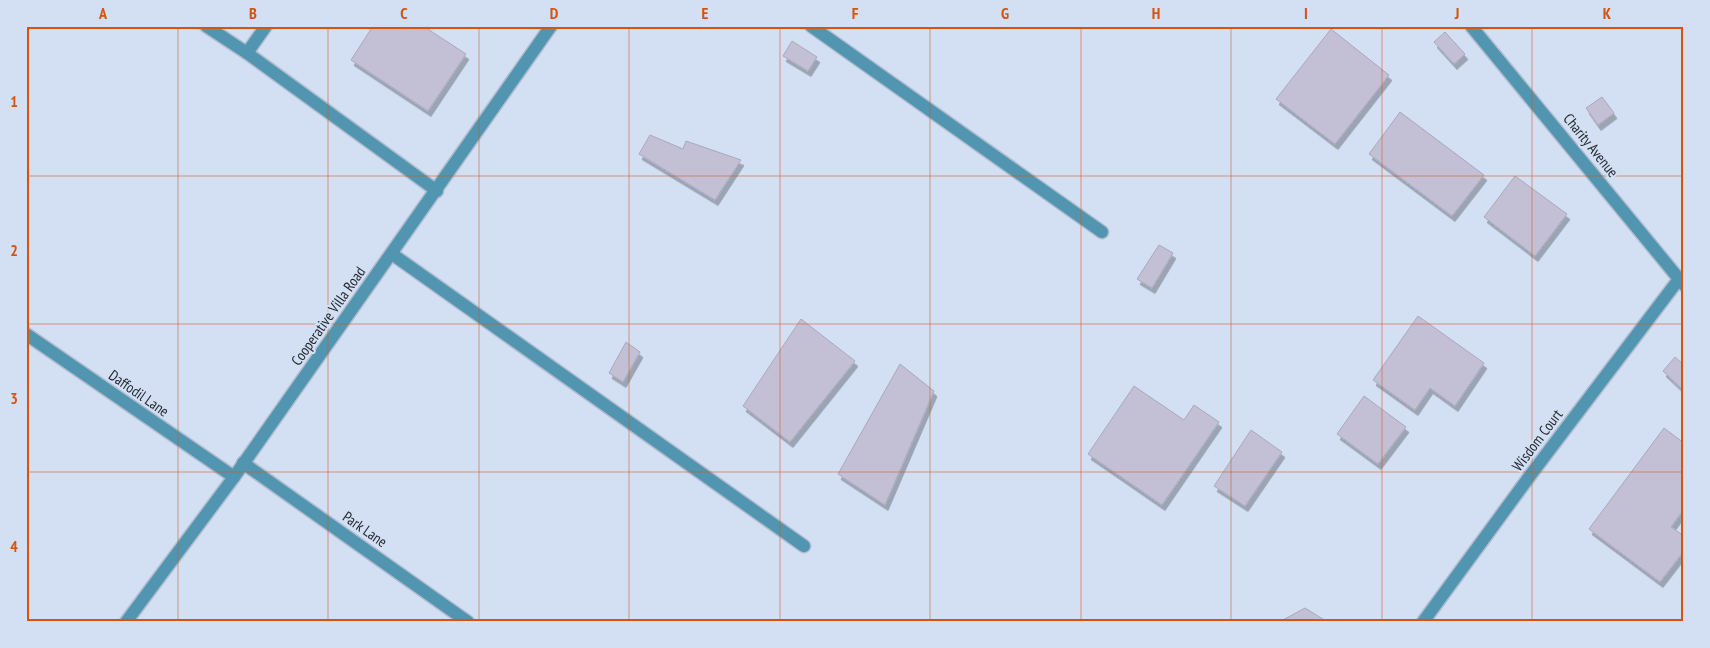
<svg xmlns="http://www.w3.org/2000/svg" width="1710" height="648" font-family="'PT Sans Narrow',sans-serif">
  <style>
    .building { fill: #c3c0d6; stroke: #aaa7bd; filter: url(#shadow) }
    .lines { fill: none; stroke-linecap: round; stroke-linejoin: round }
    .minor-casing { stroke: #b0bccd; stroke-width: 15 }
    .minor { stroke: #5195b1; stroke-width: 12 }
    .grid { fill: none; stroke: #d45410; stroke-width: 1; stroke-opacity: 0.55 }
    .labels { text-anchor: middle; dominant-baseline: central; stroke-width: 4; stroke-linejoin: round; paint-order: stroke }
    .street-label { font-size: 15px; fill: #252a31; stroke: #d3e0f4 }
    .neatline { fill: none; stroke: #d45410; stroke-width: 2 }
    .grid-label { font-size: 16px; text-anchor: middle; font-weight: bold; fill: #d45410 }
  </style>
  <defs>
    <filter id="shadow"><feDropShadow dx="3" dy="5.5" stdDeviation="0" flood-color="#0004"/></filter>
  </defs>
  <rect width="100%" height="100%" fill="#d3e0f4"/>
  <g class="building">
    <polygon points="373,26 423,26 466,54 428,111 351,60"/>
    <polygon points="1331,29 1389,75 1335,144 1276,99"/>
    <polygon points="1445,32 1465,54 1454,64 1434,42"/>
    <polygon points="792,41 817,57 808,71 783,56"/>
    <polygon points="1602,97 1614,113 1598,125 1586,108"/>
    <polygon points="1400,112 1484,175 1452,216 1369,154"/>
    <polygon points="650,135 683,149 686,141 741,160 715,200 639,154"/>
    <polygon points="1515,176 1567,214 1535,256 1484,217"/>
    <polygon points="1159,245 1173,253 1152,288 1137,279"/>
    <polygon points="1418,316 1484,363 1455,406 1430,388 1415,410 1373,380"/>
    <polygon points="801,319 855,361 790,442 743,406"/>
    <polygon points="626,342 640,352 623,382 609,373"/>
    <polygon points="1675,357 1684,365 1684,386 1681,388 1663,371"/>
    <polygon points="900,364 934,391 885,505 838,474"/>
    <polygon points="1134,386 1184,420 1194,405 1219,422 1162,505 1088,454"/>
    <polygon points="1364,396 1406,427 1378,464 1337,434"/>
    <polygon points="1664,428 1684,443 1684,509 1671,527 1684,536 1684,551 1660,582 1589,529"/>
    <polygon points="1251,430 1282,452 1245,506 1214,486"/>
    <polygon points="1305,608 1326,621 1277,622 1281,621"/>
  </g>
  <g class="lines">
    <g class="minor-casing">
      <g id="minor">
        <polyline points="206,26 247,53 437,191"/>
        <polyline points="811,26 1102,232"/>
        <polyline points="1471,26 1684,285"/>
        <polyline points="247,53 266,26"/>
        <polyline points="392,254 804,546"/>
        <polyline points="26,334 234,477"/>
        <polyline points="243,463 468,622"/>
        <polyline points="126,622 234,477 551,26"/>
        <polyline points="1423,622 1532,473 1679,279"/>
      </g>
    </g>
    <use href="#minor" class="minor"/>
  </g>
  <path class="grid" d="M178,26v596M328,26v596M479,26v596M629,26v596M780,26v596M930,26v596M1081,26v596M1231,26v596M1382,26v596M1532,26v596M26,176h1658M26,324h1658M26,472h1658"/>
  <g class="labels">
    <g class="street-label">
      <text transform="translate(1591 145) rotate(51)">Charity Avenue</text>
      <text transform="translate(328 316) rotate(-55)">Cooperative Villa Road</text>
      <text transform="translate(139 393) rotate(35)">Daffodil Lane</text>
      <text transform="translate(1537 440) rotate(-53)">Wisdom Court</text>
      <text transform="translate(365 529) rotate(35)">Park Lane</text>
    </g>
  </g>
  <rect width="1710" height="648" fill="none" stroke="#d3e0f4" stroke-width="55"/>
  <rect x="28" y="28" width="1654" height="592" class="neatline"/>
  <g class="grid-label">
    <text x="103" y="19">A</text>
    <text x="253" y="19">B</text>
    <text x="404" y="19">C</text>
    <text x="554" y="19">D</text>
    <text x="705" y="19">E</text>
    <text x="855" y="19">F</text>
    <text x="1005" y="19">G</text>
    <text x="1156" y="19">H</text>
    <text x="1306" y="19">I</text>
    <text x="1457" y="19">J</text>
    <text x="1607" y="19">K</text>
    <text x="14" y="107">1</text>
    <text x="14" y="256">2</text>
    <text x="14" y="404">3</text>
    <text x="14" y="552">4</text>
  </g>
</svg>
